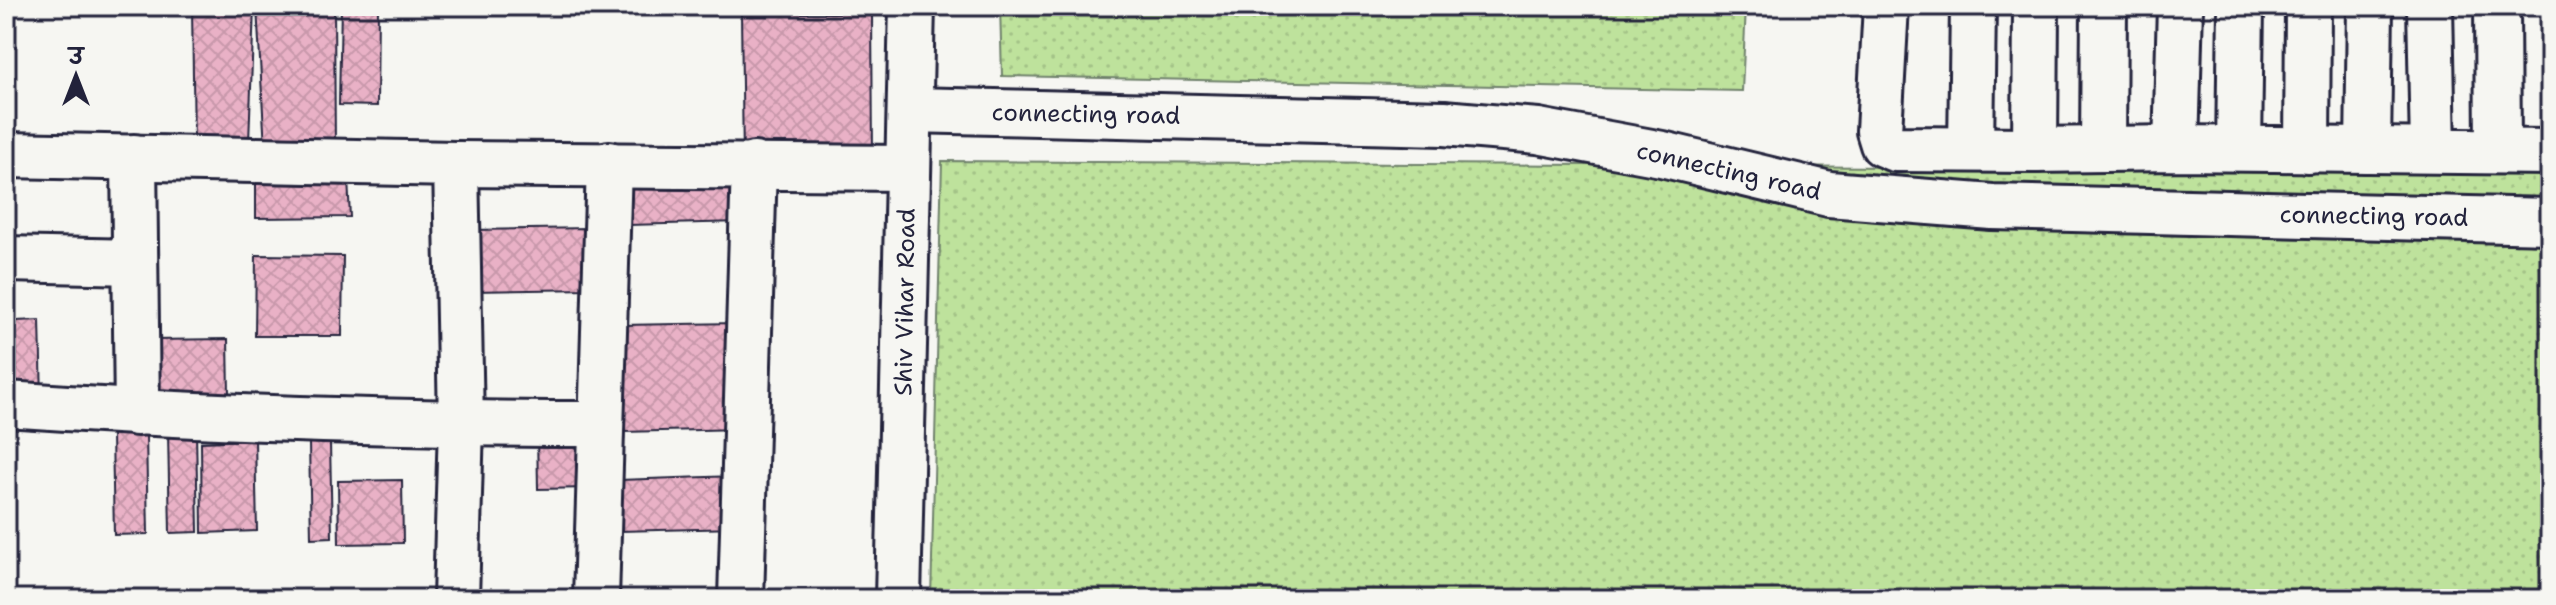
<svg xmlns="http://www.w3.org/2000/svg" width="2556" height="605" font-family="'Shantell Sans','Playpen Sans Deva',sans-serif">
  <style>
    .park { fill: url(#park-dots); stroke: #70826c; stroke-width: 2 }
    .building { fill: url(#building-cross-hatch); stroke: #22223b; stroke-width: 2 }
    .lines { fill: none; stroke-linecap: round; stroke-linejoin: round }
    .minor-casing { stroke: #22223b; stroke-width: 50 }
    .minor { stroke: #f6f6f2; stroke-width: 44 }
    .labels { text-anchor: middle; dominant-baseline: central; stroke-width: 6; stroke-linejoin: round; paint-order: stroke }
    .street-label { font-size: 24px; fill: #22223b; stroke: #f6f6f2 }
  </style>
  <defs>
    <pattern id="park-dots" width="8" height="8" patternUnits="userSpaceOnUse" patternTransform="scale(2)"><rect width="8" height="8" fill="#bee29c"/><path d="M2 2h.1M6 6h.1" fill="none" stroke="#a3c287" stroke-width="1.8" stroke-linecap="round"/></pattern>
    <pattern id="building-cross-hatch" width="8" height="8" patternUnits="userSpaceOnUse" patternTransform="scale(2)"><rect width="8" height="8" fill="#e9b1c6"/><path d="M0 0l8 8M0 8l8-8" fill="none" stroke="#c898ab"/></pattern>
  </defs>
  <rect width="100%" height="100%" fill="#f6f6f2"/>
  <filter id="ink" filterUnits="userSpaceOnUse"><feTurbulence type="fractalNoise" baseFrequency=".0125" numOctaves="2"/><feDisplacementMap in="SourceGraphic" scale="16" xChannelSelector="R" yChannelSelector="G"/><feConvolveMatrix kernelMatrix="1 2 1 2 8 2 1 2 1" color-interpolation-filters="sRGB"/></filter>
  <g filter="url(#ink)">
    <g class="park">
      <polygon points="1000,6 1746,6 1742,91 1002,76"/>
      <polygon points="942,161 2550,171 2550,599 931,599"/>
    </g>
    <g class="building">
      <rect x="6" y="6" width="9" height="146"/>
      <polygon points="334,6 335,150 265,148 257,7"/>
      <polygon points="341,6 378,6 377,106 339,105"/>
      <polygon points="192,7 254,7 249,142 194,145"/>
      <polygon points="741,13 872,13 873,158 743,159"/>
      <polygon points="740,169 741,222 628,225 627,171"/>
      <polygon points="348,179 350,217 256,218 256,180"/>
      <polygon points="589,228 590,289 471,291 470,230"/>
      <polygon points="256,255 343,256 342,336 255,336"/>
      <polygon points="6,265 10,265 11,322 6,322"/>
      <polygon points="40,320 42,399 16,400 15,321"/>
      <polygon points="737,323 739,429 623,432 621,325"/>
      <polygon points="228,339 229,394 150,395 150,340"/>
      <polygon points="168,432 196,432 198,532 170,533"/>
      <polygon points="537,432 589,432 589,488 538,489"/>
      <polygon points="112,434 146,434 148,534 114,535"/>
      <polygon points="255,440 257,531 202,533 201,442"/>
      <polygon points="309,443 330,443 332,537 311,538"/>
      <polygon points="735,476 736,528 620,531 619,480"/>
      <polygon points="402,480 403,543 339,544 338,481"/>
    </g>
    <g class="lines">
      <g class="minor-casing">
        <g id="minor">
          <polyline points="1886,6 1879,131 1883,144 1895,149 2035,150 2176,148 2550,152"/>
          <polyline points="2430,6 2433,149"/>
          <polyline points="2497,6 2498,150"/>
          <polyline points="910,110 1444,123 1538,131 1662,154 1829,194 1992,207 2550,221"/>
          <polyline points="1971,148 1973,6"/>
          <polyline points="2103,148 2104,6"/>
          <polyline points="2176,148 2180,6"/>
          <polyline points="2239,148 2241,6"/>
          <polyline points="2035,150 2036,6"/>
          <polyline points="2307,150 2308,6"/>
          <polyline points="2368,150 2370,6"/>
          <polyline points="6,155 456,164 908,168"/>
          <polyline points="134,157 137,413"/>
          <polyline points="456,164 461,424 456,599"/>
          <polyline points="6,259 135,262"/>
          <path d="M6,404c198,14 396,20 594,20"/>
          <polyline points="596,599 609,164"/>
          <polyline points="741,599 754,165"/>
          <polyline points="898,599 912,6"/>
        </g>
      </g>
      <use href="#minor" class="minor"/>
    </g>
  </g>
  <g class="labels">
    <g class="street-label">
      <text transform="translate(1086 114) rotate(1)">connecting road</text>
      <text transform="translate(1729 171) rotate(13)">connecting road</text>
      <text transform="translate(2374 216) rotate(1)">connecting road</text>
      <text transform="translate(905 302) rotate(-89)">Shiv Vihar Road</text>
    </g>
  </g>
  <rect width="2556" height="605" fill="none" stroke="#f6f6f2" stroke-width="32"/>
  <rect x="16" y="16" width="2524" height="573" fill="none" stroke="#22223b" stroke-width="3" filter="url(#ink)"/>
  <g transform="translate(76 76)" stroke="#f6f6f2" stroke-width="6" paint-order="stroke">
  <path d="M0-6L14 30L0 20L-14 30Z" fill="#22223b"/>
  <text y="-12" font-size="22" font-weight="bold" text-anchor="middle" fill="#22223b">उ</text>
  </g>
</svg>
